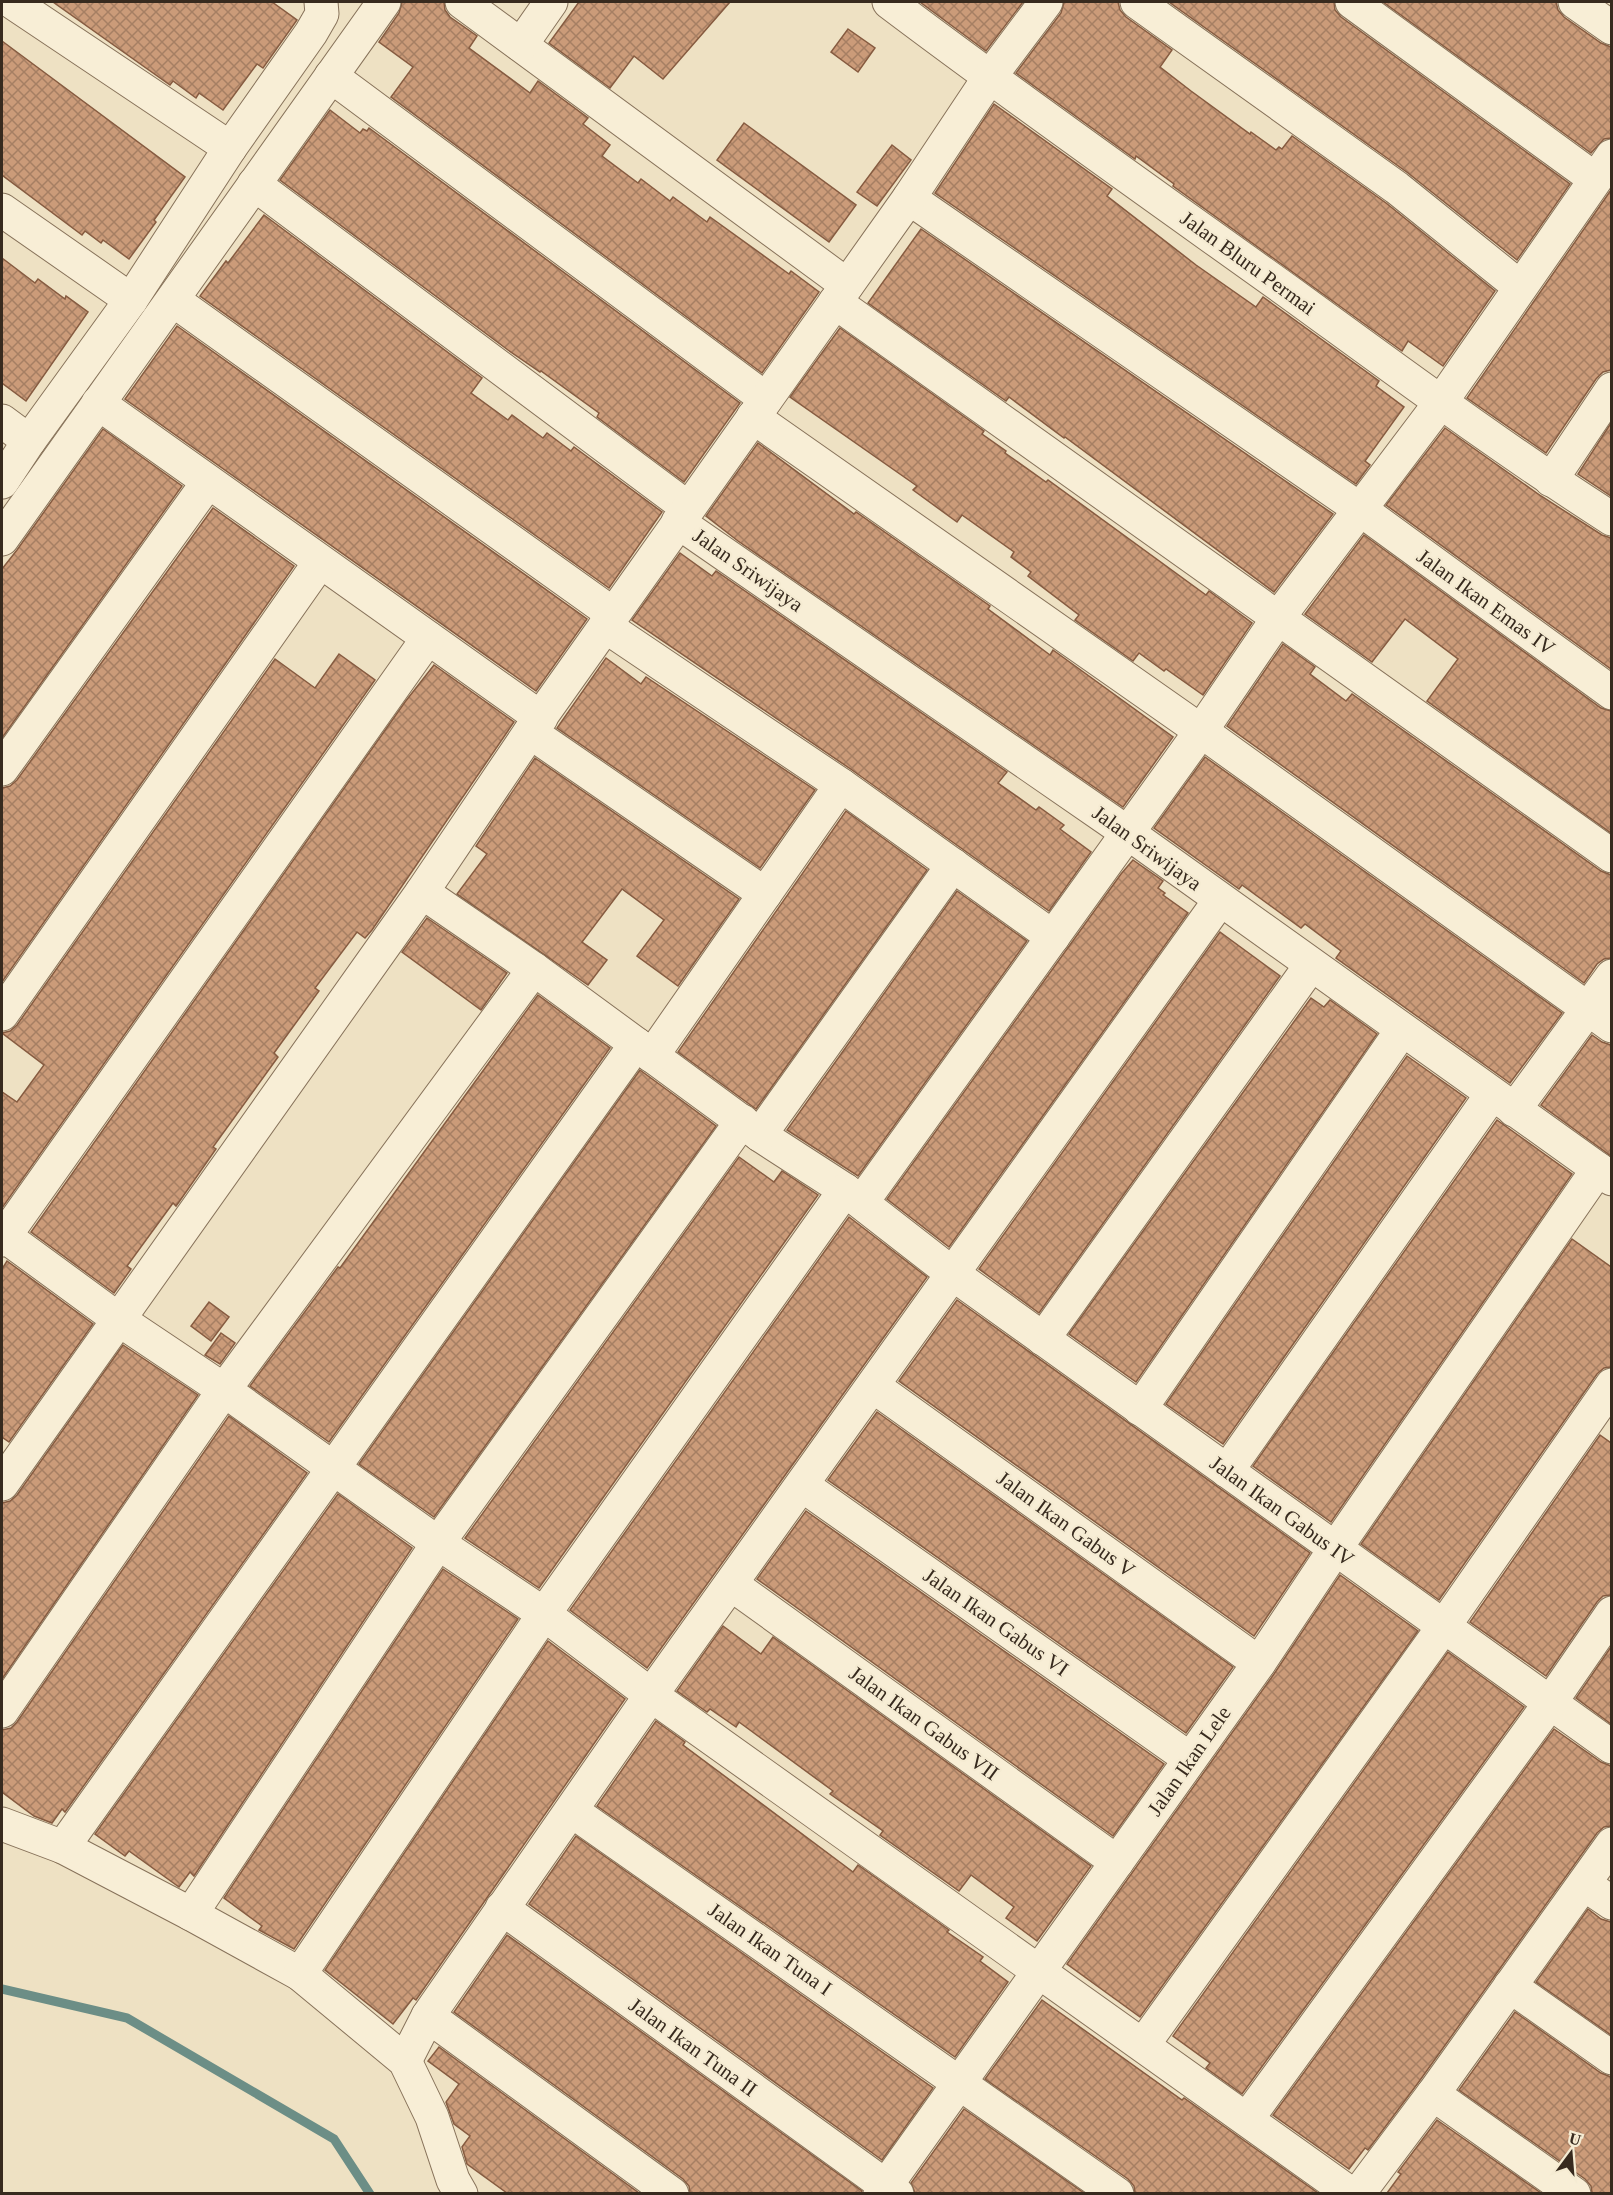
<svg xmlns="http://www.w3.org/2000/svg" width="1613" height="2195" font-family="Georgia,serif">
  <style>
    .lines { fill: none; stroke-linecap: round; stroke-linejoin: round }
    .stream { stroke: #6c8e86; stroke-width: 9 }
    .building { fill: url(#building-cross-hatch); stroke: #865b40; stroke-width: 1.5 }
    .street-casing { stroke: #87725a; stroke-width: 35 }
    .street { stroke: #f8eed6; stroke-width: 33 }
    .labels { text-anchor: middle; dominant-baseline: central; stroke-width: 4.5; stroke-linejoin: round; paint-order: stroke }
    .street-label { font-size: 21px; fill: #372a1e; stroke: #f5ebd2 }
  </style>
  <defs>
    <pattern id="building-cross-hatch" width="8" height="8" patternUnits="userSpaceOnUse" patternTransform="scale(1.5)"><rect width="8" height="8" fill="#cb9b79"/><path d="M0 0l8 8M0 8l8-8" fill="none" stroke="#a67f63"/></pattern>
  </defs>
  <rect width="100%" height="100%" fill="#eee1c3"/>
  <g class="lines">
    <polyline class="stream" points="2,1989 127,2018 334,2139 370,2194"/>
  </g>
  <g class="building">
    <polygon points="53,2 272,2 297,20 263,68 257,64 223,110 199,93 196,98 173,81 170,85"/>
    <polygon points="402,2 444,2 445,10 450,17 477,36 469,48 530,93 538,81 588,118 583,124 610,145 602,156 638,183 641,179 670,201 673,197 707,222 710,217 789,274 791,271 819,292 762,373 391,97 413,67 379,42 399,13"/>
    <polygon points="579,2 730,2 663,79 634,56 610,88 549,43"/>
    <polygon points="920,2 1023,2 986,51"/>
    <polygon points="1064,2 1118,2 1120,10 1126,17 1172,50 1160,67 1191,91 1250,134 1251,132 1276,150 1279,147 1282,149 1292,136 1386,203 1495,291 1443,366 1408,341 1402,351 1173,186 1174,184 1136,156 1135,159 1016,73 1061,13"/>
    <polygon points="1169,2 1334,2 1335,10 1341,17 1570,184 1517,260 1408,173"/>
    <polygon points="1383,2 1556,2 1558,10 1564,17 1601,43 1611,47 1611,138 1604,139 1591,153"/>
    <polygon points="848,29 875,48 858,72 831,52"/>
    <polygon points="2,41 185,177 154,220 156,222 129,259 103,240 101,243 85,231 82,235 2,175"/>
    <polygon points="994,104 1112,189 1107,196 1196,265 1256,307 1263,297 1379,381 1376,386 1404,407 1365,461 1370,465 1356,484 935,193"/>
    <polygon points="330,110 360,133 363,129 367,131 369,128 740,403 684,482 597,417 599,413 541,371 540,372 508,350 280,180"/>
    <polygon points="744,123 856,205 829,242 717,160"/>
    <polygon points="892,145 911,160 877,206 857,192"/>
    <polygon points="1611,190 1611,370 1603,372 1596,379 1546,453 1467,398"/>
    <polygon points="264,215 482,378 471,393 508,420 512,415 543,438 547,433 571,451 574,447 662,512 609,588 200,296 226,261 228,263"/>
    <polygon points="921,229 1333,514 1274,592 1065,437 1064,438 1009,397 1006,401 868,303"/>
    <polygon points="2,258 35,283 38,279 65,299 66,296 88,312 26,401 2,383"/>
    <polygon points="177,326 587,619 536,691 125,399"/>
    <polygon points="840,328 984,431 982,434 1006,451 1005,453 1046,482 1048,480 1206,595 1209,591 1252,623 1203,695 1166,669 1164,671 1139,653 1133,661 1075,620 1079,615 1028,576 1031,572 1011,557 1014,552 962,515 957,522 913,490 917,486 790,397"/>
    <polygon points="1611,423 1611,496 1578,474"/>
    <polygon points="1445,428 1541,496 1602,535 1611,538 1611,669 1386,505"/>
    <polygon points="103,429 182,486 2,738 2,569 17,550"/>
    <polygon points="758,443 854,514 856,512 990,606 988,609 1050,655 1053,650 1173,737 1123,807 738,541 706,516"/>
    <polygon points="213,508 294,566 2,982 2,788 10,786 17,780"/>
    <polygon points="1364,535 1601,708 1611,711 1611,833 1427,701 1458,659 1405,619 1372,662 1305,614"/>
    <polygon points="680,553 712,576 716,571 1007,772 998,783 1036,810 1039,807 1064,825 1060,829 1091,852 1049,911 852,770 632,620"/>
    <polygon points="1283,644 1315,667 1310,674 1346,701 1352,694 1601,871 1611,875 1611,958 1604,959 1597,964 1584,983 1227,726"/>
    <polygon points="339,654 375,680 2,1208 2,1092 17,1102 44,1065 2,1033 10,1031 17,1025 275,659 315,688"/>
    <polygon points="606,658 641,684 646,677 815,790 760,868 557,728"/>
    <polygon points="434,665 514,722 372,930 365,938 357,932 315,988 319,991 274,1053 278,1057 213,1147 216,1149 179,1202 176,1206 173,1203 127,1266 131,1269 114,1293 31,1232 405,702"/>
    <polygon points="1205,757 1562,1013 1510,1083 1336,958 1341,951 1305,924 1301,928 1242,885 1239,889 1154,828"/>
    <polygon points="535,758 739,899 678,986 637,956 664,920 622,889 582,942 607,960 588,985 457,894 487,854 476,846"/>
    <polygon points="846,811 927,870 756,1109 678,1052"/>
    <polygon points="1133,860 1163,881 1158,888 1165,893 1163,895 1188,913 949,1247 887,1199 1121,874"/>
    <polygon points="957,891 1027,941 858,1176 787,1130"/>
    <polygon points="427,918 507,973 481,1010 402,952"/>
    <polygon points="1220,932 1280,976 1039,1313 979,1269"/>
    <polygon points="538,995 610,1048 329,1442 250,1386 338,1267 340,1268"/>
    <polygon points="1311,998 1324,1007 1330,1000 1377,1034 1136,1382 1069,1334"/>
    <polygon points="1592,1035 1602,1042 1611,1045 1611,1156 1541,1105"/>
    <polygon points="1407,1056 1466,1098 1223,1444 1166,1404"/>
    <polygon points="640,1070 716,1126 434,1517 359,1464"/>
    <polygon points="1497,1120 1572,1174 1331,1522 1253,1466"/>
    <polygon points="739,1157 774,1182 782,1171 818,1195 539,1588 465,1538"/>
    <polygon points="849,1217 927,1277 647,1668 570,1610"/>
    <polygon points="1572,1239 1611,1267 1611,1367 1604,1368 1597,1374 1439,1600 1361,1544"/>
    <polygon points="7,1261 93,1324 9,1442 2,1437 2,1269"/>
    <polygon points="957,1300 1310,1553 1254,1636 899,1381"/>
    <polygon points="209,1302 229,1317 211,1341 191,1326"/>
    <polygon points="221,1333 235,1343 220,1364 205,1355"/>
    <polygon points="123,1345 198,1395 2,1679 2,1503 10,1501 17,1495"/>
    <polygon points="877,1412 1233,1667 1186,1733 828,1480"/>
    <polygon points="229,1416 307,1473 65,1812 62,1809 52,1823 34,1816 2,1792 2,1730 11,1728 17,1722"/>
    <polygon points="1600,1435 1611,1443 1611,1595 1603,1596 1597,1602 1546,1676 1470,1622"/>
    <polygon points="338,1494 412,1548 194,1876 190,1872 179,1887 129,1851 125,1856 95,1834"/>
    <polygon points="806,1511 1164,1764 1113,1836 757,1579"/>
    <polygon points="443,1569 518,1619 294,1949 259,1930 262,1926 224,1898"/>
    <polygon points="1340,1575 1418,1631 1140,2017 1067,1964 1274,1674"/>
    <polygon points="723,1626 761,1654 773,1637 1091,1866 1037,1941 1006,1918 1014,1907 971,1875 959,1891 880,1835 883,1831 830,1794 833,1791 739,1722 736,1727 710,1709 707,1712 677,1691"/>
    <polygon points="548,1641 625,1699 416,2000 413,1998 393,2024 325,1970"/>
    <polygon points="1611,1647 1611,1724 1576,1698"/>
    <polygon points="1448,1652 1524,1707 1242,2094 1206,2068 1210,2063 1173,2036"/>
    <polygon points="656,1721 685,1742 683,1745 853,1872 858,1865 949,1930 947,1932 983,1957 980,1961 1008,1982 955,2057 597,1806"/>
    <polygon points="1554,1729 1601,1762 1611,1766 1611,1826 1604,1827 1597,1833 1418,2083 1368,2150 1365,2148 1349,2169 1273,2115"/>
    <polygon points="576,1836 933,2088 882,2160 529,1904"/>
    <polygon points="1588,1909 1601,1919 1611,1922 1611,2035 1536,1982"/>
    <polygon points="507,1935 862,2191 861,2193 690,2193 689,2186 683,2179 454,2012"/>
    <polygon points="1042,2000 1182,2100 1184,2098 1318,2193 1135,2193 1134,2186 1128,2179 985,2079"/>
    <polygon points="1515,2012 1601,2073 1611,2077 1611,2193 1592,2193 1591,2186 1585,2179 1459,2090"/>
    <polygon points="439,2047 639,2193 507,2193 467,2164 462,2147 470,2136 454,2124 446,2102 459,2084 428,2061"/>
    <polygon points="964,2109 1084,2193 915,2193 911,2183"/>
    <polygon points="1437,2120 1541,2193 1387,2193 1401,2174 1398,2172"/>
  </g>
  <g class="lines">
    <g class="street-casing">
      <g id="street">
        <polyline points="12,2 230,148"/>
        <polyline points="462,2 847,285"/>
        <path d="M889,2c131,99 266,194 400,290 106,77 212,156 323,227"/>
        <polyline points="1137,2 1397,188 1520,287"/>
        <polyline points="1352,2 1595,179"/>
        <polyline points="1575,2 1612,28"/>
        <polyline points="521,45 551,2"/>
        <polyline points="331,76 766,399"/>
        <polyline points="254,184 688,508"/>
        <polyline points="909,198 1361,510 1612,693"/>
        <polyline points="2,210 131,300"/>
        <polyline points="173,300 613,614"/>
        <polyline points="835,302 1612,856"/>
        <polyline points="98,403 541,718"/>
        <polyline points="753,417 1201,731 1612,1026"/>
        <polyline points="2,421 29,441"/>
        <polyline points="1551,480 1612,389"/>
        <polyline points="2,482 29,441 131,300 230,148 311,33 322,14 321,2"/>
        <polyline points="678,522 1128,833 1612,1179"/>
        <polyline points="2,539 384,2"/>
        <polyline points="605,626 841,785 1053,937"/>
        <polyline points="530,732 765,894"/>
        <polyline points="2,769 208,482"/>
        <polyline points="422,892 534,969 760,1135 845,1190 953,1274 1612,1747"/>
        <polyline points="2,1014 320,562"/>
        <polyline points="652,1056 841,785"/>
        <polyline points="1514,1110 1612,976"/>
        <polyline points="760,1135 953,865"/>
        <polyline points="862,1202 1201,731 1278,618 1441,402 1612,156"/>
        <polyline points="2,1234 118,1319 224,1390 438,1543 544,1614 651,1695 1351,2194"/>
        <polyline points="2,1240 428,638"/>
        <polyline points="1043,1339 1311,965"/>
        <polyline points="873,1386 1259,1663"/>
        <polyline points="1140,1409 1402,1030"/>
        <polyline points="1227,1471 1492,1094"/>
        <polyline points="2,1484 422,892 530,732 909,198 989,78 1046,2"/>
        <polyline points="802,1485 1190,1759"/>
        <polyline points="731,1584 1117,1862"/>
        <polyline points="2,1711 224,1390 534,969"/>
        <polyline points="572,1811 1117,2194"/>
        <polyline points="2,1824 63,1847 191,1914 300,1974 405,2061 432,2117 453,2180 461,2194"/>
        <polyline points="63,1847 636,1044"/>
        <polyline points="1584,1884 1612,1903"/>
        <polyline points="502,1908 897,2194"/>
        <polyline points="191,1914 438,1543 742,1121"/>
        <polyline points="300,1974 544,1614 845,1190"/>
        <polyline points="1510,1986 1612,2058"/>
        <polyline points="428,2016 672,2194"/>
        <polyline points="1143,2045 1444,1626 1612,1385"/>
        <polyline points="405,2061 428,2016 651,1695 1220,900"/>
        <polyline points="1433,2094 1574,2194"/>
        <polyline points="1247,2119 1550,1703 1612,1613"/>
        <polyline points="880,2194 1259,1663 1335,1549 1598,1169"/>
        <polyline points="1358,2194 1433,2094 1612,1844"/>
      </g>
    </g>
    <use href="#street" class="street"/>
  </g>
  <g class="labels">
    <g class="street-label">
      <text transform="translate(1248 263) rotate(36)">Jalan Bluru Permai</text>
      <text transform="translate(748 570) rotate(35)">Jalan Sriwijaya</text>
      <text transform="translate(1486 602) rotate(36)">Jalan Ikan Emas IV</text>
      <text transform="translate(1147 848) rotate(36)">Jalan Sriwijaya</text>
      <text transform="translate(1282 1511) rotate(36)">Jalan Ikan Gabus IV</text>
      <text transform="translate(1066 1524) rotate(36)">Jalan Ikan Gabus V</text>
      <text transform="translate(996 1622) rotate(35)">Jalan Ikan Gabus VI</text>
      <text transform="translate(924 1723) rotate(36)">Jalan Ikan Gabus VII</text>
      <text transform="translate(1189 1761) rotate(-55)">Jalan Ikan Lele</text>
      <text transform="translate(770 1949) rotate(35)">Jalan Ikan Tuna I</text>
      <text transform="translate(693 2047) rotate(36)">Jalan Ikan Tuna II</text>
    </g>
  </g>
  <rect width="1613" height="2195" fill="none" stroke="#372a1e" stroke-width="6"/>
  <g transform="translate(1571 2153) rotate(16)" stroke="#f5ebd2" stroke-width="4.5" paint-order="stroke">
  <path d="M0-4.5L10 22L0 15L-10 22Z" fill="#372a1e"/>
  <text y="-9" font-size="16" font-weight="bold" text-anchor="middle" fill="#372a1e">U</text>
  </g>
</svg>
